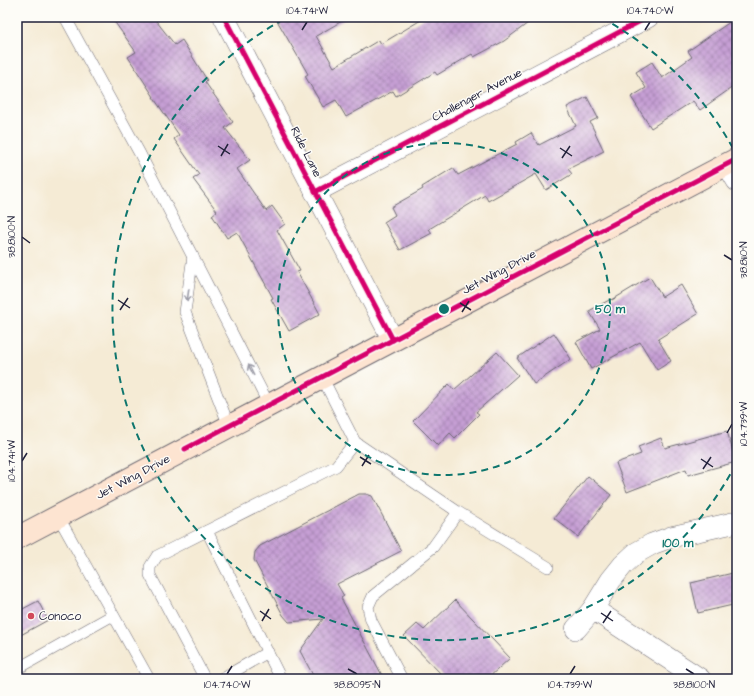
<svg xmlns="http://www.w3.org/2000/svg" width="754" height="696" font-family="'Architects Daughter',sans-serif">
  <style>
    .building { fill: url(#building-cross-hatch) }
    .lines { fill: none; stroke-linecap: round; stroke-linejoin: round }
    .service-casing { stroke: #6c6871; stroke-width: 12 }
    .minor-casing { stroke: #6c6871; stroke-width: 22 }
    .secondary-casing { stroke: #6c6871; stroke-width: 24 }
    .service { stroke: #fff; stroke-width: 11 }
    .minor { stroke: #fff; stroke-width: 21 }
    .secondary { stroke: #fde4d1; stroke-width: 22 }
    .cycleway-casing { stroke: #fdfcf7; stroke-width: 8 }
    .cycleway { stroke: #d6006c; stroke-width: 5 }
    .oneway { stroke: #9c9ca7 }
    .ticks { fill: none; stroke: #22223b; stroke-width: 1.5 }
    .ring { fill: none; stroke: #0f766e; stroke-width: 2; stroke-dasharray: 7 5 }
    .poi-dot { fill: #d1495b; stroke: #fdfcf7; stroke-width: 1.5 }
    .labels { text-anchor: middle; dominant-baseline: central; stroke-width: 3; stroke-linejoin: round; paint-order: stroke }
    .street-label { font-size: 12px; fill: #22223b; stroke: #fdfcf7 }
    .poi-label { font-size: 12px; fill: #22223b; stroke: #fdfcf7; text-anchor: start }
    .centre { fill: #0f766e; stroke: #fdfcf7; stroke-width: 2 }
    .ring-label { font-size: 12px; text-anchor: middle; font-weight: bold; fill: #0f766e; stroke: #fdfcf7; stroke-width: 3; stroke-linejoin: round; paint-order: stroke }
    .neatline { fill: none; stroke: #22223b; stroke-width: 1.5 }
    .ticks-label { font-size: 10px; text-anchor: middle; fill: #22223b }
  </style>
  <defs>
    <pattern id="building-cross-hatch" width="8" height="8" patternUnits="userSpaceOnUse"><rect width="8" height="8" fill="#c69fd4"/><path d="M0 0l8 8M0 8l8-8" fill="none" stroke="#a081ad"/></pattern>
  </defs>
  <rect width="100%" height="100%" fill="#fdfcf7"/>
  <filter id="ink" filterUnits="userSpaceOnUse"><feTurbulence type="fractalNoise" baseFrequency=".025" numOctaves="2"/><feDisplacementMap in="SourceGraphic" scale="8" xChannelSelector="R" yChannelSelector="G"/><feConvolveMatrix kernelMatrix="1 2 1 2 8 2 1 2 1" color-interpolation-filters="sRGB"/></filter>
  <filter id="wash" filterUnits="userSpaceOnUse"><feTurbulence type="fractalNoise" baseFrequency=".012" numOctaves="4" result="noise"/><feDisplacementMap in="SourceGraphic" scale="16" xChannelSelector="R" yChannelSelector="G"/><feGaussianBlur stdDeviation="0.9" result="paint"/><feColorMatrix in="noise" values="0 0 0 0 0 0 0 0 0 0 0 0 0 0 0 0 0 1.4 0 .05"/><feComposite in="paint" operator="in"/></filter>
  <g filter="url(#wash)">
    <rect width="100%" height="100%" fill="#f5ebd5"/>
    <g id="blocks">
      <g class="building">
        <polygon points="111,17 153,17 175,45 182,40 207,80 205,82 233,122 225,128 250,160 237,169 266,211 272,206 285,224 277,230 300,271 297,272 320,314 289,331 271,299 273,298 237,232 227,238 212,215 217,211 193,179 199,175 174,139 179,135 153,97 154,97 128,57 136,52"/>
        <polygon points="275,17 349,17 316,36 334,67 379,40 381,44 426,17 536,17 504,41 474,57 472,54 437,75 435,72 396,96 393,91 346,117 336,100 323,107 305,76 308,74"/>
        <polygon points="737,17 737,84 700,110 693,101 651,128 631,97 646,88 636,72 652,62 662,78 692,57 688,51"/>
        <polygon points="587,97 598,118 590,122 604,151 568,169 572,174 546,190 536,174 488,201 485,195 429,229 432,233 400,250 384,222 395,215 391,207 423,189 422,187 453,168 458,175 517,144 516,142 531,133 539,145 576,126 567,107"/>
        <polygon points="650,277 662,297 681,285 698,314 658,339 671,361 657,370 640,342 591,369 576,342 600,329 589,311 611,299 612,300"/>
        <polygon points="554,333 571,359 534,384 517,358"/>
        <polygon points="497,352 518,375 476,412 479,414 455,438 450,433 438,446 413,421 449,384 454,390"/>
        <polygon points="727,431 736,462 688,475 686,469 627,492 616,463 641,454 638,447 661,438 665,448"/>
        <polygon points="588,476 611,495 578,537 554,518"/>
        <polygon points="359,494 366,494 372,496 401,551 337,584 344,596 341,598 384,679 315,679 300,651 323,619 289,622 283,615 254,560 255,552 260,546"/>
        <polygon points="737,572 737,604 698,613 691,583"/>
        <polygon points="455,600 510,658 487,679 446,679 404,636 417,624 424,630"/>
        <polygon points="38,601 48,620 17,637 17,612"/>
      </g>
    </g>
  </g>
  <g filter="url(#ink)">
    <use href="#blocks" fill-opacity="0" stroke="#6c6871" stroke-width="1"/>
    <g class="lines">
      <g class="service-casing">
        <g id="service">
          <polyline points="65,17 140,154 269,405"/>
          <polyline points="193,256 185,312 229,426"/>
          <polyline points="322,377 355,442 458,512 433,547 373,596 368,607 371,620 402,679"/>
          <polyline points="458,512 548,567"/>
          <polyline points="58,516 149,679"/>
          <polyline points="207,531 281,679"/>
          <polyline points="17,669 113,615"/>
          <polyline points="205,679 150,575 150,567 157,556 336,466 355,442"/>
          <polyline points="221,679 268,652"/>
        </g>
      </g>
      <g class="minor-casing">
        <g id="minor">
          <polyline points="224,17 393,340"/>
          <polyline points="727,164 737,181"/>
          <polyline points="315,192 648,17"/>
          <polyline points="593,609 700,679"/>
          <polyline points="576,629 593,609 611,580 623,565 636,553 652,544 671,537 737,522"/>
        </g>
      </g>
      <g class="secondary-casing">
        <polyline id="secondary" points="17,538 737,159"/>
      </g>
      <use href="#service" class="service"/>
      <use href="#minor" class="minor"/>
      <use href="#secondary" class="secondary"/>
      <g class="cycleway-casing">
        <g id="cycleway">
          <polyline points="224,17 393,340"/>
          <polyline points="315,192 648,17"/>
          <polyline points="185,449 737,159"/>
        </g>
      </g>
      <use href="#cycleway" class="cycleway"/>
    </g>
    <defs><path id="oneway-shaft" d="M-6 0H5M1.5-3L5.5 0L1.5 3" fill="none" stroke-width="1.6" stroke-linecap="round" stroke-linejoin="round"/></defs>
    <g class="oneway">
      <use href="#oneway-shaft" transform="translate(188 295) rotate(98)"/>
      <use href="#oneway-shaft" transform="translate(251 370) rotate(-117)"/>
    </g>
  </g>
  <path class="ticks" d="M302,30l5,-8M645,30l5,-8M218,146l12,8M560,148l12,8M221,156l7,-12M562,158l8,-12M22,237l8,6M724,255l8,5M118,300l12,8M460,303l11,7M120,310l8,-12M462,312l7,-11M727,433l5,-9M360,457l11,7M701,459l12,8M22,461l5,-8M362,466l7,-11M703,469l8,-12M260,611l11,8M601,613l12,8M262,621l7,-12M603,623l8,-12M348,669l9,5M686,669l8,5M227,674l5,-8M570,674l5,-8"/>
  <g class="ring">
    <circle cx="444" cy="309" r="166"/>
    <path d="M736 464A331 331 0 1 1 286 18M602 18A331 331 0 0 1 736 154"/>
  </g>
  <circle class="poi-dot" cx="31" cy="616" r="4"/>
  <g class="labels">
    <g class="street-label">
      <text transform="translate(477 95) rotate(-28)">Challenger Avenue</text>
      <text transform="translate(306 152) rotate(63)">Ride Lane</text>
      <text transform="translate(499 272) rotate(-28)">Jet Wing Drive</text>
      <text transform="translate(133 477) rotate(-28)">Jet Wing Drive</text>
    </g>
    <g class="poi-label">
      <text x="39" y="616">Conoco</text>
    </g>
  </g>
  <circle cx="444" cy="309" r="6" class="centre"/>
  <g class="ring-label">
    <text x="610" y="313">50 m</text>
    <text x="678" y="547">100 m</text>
  </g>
  <rect width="754" height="696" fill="none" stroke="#fdfcf7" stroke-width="44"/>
  <rect x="22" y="22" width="710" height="652" class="neatline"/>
  <g class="ticks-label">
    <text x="307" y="14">104.741°W</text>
    <text x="650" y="14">104.740°W</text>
    <text transform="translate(11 237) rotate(-90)" y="4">38.8100°N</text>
    <text transform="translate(743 260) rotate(-90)" y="4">38.8110°N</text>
    <text transform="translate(743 424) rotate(-90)" y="4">104.739°W</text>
    <text transform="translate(11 461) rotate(-90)" y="4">104.741°W</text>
    <text x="227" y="688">104.740°W</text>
    <text x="357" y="688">38.8095°N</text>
    <text x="570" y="688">104.739°W</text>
    <text x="694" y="688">38.8100°N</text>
  </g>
</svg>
